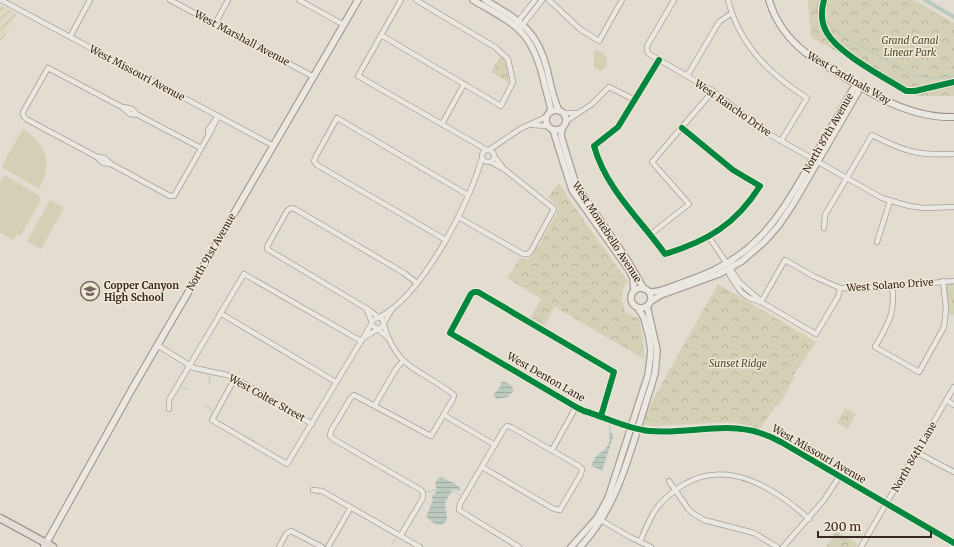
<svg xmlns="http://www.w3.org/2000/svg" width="954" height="547" font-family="Merriweather,serif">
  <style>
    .farmland { fill: url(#farmland-furrows) }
    .grass { fill: #d3d0b5 }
    .park { fill: url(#park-crowns) }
    .water { fill: url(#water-rules) }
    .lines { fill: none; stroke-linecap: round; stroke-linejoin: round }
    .stream { stroke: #bac8be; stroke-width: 1 }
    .canal { stroke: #bac8be; stroke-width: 4 }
    .minor-casing { stroke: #a8a199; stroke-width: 6 }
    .tertiary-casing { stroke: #a8a199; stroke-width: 8 }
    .secondary-casing { stroke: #989189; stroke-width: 8 }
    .primary-casing { stroke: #8e8780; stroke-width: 9 }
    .minor { stroke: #ebe7e1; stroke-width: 4.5 }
    .tertiary { stroke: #ebe7e1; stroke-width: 5.5 }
    .secondary { stroke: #ebe7e1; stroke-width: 6 }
    .primary { stroke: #e2dcd4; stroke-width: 7 }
    .cycleway-casing { stroke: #f2e8d8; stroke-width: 8 }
    .cycleway { stroke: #00873e; stroke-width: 6 }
    .labels { text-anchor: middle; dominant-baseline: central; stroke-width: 3; stroke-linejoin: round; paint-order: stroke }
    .street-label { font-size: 10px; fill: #362922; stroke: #f2e8d8 }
    .park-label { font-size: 10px; font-style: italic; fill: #4b502b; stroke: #f2e8d8 }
    .poi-label { font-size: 10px; font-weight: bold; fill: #362922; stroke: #f2e8d8; text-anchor: start }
  </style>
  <defs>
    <pattern id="farmland-furrows" width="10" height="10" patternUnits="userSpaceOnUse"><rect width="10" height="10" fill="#e0d8c3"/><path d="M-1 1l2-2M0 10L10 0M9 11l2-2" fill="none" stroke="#c1b9a7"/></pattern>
    <pattern id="park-crowns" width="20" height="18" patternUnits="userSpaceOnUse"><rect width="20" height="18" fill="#d3d0b5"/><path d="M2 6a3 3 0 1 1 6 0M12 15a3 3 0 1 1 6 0" fill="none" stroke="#b6b39b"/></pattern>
    <pattern id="water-rules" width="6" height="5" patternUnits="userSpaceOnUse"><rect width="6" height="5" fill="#bac8be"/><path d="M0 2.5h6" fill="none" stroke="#a0aca3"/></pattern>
  </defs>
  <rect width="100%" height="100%" fill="#e2dcd1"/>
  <polygon class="farmland" points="0,5 17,14 0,44"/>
  <g class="grass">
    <path d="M597,50c8,3 12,9 9,17l-6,4 -6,-4v-16z"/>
    <path d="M23,129c24,16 30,35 16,60l-36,-21 -1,-3z"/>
    <polygon points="5,175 40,196 41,200 20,236 17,234 13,240 0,232 0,181"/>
    <polygon points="50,200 64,208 41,249 27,241"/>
  </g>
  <g class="park">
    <polygon points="808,0 914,0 954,23 954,96 917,96 811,37"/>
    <polygon points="501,55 507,65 509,83 491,72"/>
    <path d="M559,183l14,22 55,77c-9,9 -6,18 -3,30l14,7 3,13 2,27 -89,-52 -11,19 -14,-8 11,-19 -34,-21 13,-20 9,1 11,-15 19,-35 -11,-12z"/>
    <polygon points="954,283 954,315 949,314 946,284"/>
    <polygon points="718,284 816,342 793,376 795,377 779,405 775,406 761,428 730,422 655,426 643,425 642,419"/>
    <polygon points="845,408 856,414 848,429 837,423"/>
    <polygon points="836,531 858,544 856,547 826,547"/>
  </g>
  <g class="water">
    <path d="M501,382c5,-1 11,3 13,8l-6,7 -11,2 -4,-4 7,-8z"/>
    <path d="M609,433h4v4l-11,34 -10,-5c1,-13 14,-13 17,-23 1,-3 0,-7 0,-10z"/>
    <path d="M440,477l14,6 7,6 -2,2 -6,-2c-2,4 -7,11 -8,15 0,9 6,16 -4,21l-6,-1 -9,-7 7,-17 -1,-4 5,-5 -2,-8z"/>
  </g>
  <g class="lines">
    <g class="stream">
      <polyline points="819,0 816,9 819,15"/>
      <polyline points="825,19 833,29 841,35 913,75 931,78 954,76"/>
      <polyline points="539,323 542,317"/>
      <polyline points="509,363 512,357"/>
      <polyline points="209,383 210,376"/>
      <polyline points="182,387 188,390"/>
      <polyline points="206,406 212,410"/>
      <polyline points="610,423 610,433"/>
      <polyline points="453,491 460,495"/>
      <polyline points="427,492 436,490"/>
      <polyline points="392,544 396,538"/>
    </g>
    <polyline class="canal" points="925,0 954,17"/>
    <g class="minor-casing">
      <g id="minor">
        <polyline points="1,0 274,146"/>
        <polyline points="170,0 314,77"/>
        <polyline points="299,0 344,25"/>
        <polyline points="401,0 358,76 487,150"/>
        <polyline points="549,0 580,29 599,41 622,0"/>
        <polyline points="674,0 647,46 647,51 649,54 713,91 767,133 882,198 909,206 924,208 954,207"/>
        <path d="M728,0c11,44 41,74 79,98l-26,43"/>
        <polyline points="215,24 228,0"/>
        <polyline points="516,24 535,0"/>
        <polyline points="521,27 542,0"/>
        <polyline points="381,35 501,106 513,82 508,59 495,47 416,0"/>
        <polyline points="70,37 90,0"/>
        <path d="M659,60l-41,67 -24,19c12,43 46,73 71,108 43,-13 71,-30 95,-68l-27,-16 -51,-42"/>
        <polyline points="687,76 719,22 732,13"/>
        <polyline points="124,107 132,109 138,115 201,148"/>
        <polyline points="563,113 578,113"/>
        <polyline points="565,122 592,104 609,87 635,100"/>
        <polyline points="442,124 464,84"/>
        <polyline points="533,125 547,126"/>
        <polyline points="208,135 208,130 217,117"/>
        <circle cx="488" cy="156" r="6"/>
        <polyline points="489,150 520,129 546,117"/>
        <polyline points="97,157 105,158 111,164 170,196 174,196 211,131 218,116"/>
        <polyline points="495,157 504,169"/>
        <polyline points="111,164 103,163 97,157 26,119 23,115 23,112 48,68 122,107 130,114 138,115"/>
        <polyline points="458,217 523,254 528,254 531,251 554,209 504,169 491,162"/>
        <path d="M824,228l1,-13 47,-80c31,16 46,21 82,19"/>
        <polyline points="651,234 689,204 652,162 713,91"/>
        <polyline points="709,237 740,283 760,300"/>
        <polyline points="446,240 317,165 314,161 316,156 337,118 468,195"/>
        <polyline points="877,242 890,201"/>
        <polyline points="729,269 729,274 741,292 749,298 761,302 816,334 838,297 840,288"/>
        <path d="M892,286c4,27 -4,38 -17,61l44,25 25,-45 2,-19 -3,-27"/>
        <polyline points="761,302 785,260 815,277 840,288 861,289 954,281"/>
        <polyline points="366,308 372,322"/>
        <polyline points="220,313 336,382"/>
        <polyline points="378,317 369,310 267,249 268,245 287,211 291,208 295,209 404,273 417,283"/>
        <path d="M380,317c44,-24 88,-112 102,-159"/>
        <polyline points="384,323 392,309"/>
        <path d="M384,325c13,46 38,44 70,70l-1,4 -22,37 -77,-41 -4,4 -19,32 -1,5 5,4 86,50 2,3v5l-22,37"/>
        <polyline points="378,329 388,338"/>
        <polyline points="365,337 383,326 383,320 379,317 372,321 372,325 377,329"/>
        <polyline points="157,345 194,368 227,375 235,378 312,424"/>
        <polyline points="235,378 212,420 287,464 372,323"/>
        <polyline points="946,400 954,405"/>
        <polyline points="375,405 396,369 403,361"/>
        <polyline points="169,409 169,400 244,274 361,341"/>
        <polyline points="444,415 495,445"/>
        <path d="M601,416l13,-44 -136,-80h-4l-3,2 -21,39 126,74 8,4c21,6 43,18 65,20 49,4 85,-15 132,11l173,101"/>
        <polyline points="552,450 576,407"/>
        <polyline points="916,452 954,472"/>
        <polyline points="482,467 554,509 560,510 581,474 582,469 579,466 511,427 507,426 504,429 460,504 459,510 519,547"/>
        <polyline points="669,481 689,510 694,514 704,520 754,533 777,547"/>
        <polyline points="313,490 322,491 420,547"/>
        <polyline points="599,519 630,537 651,547"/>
        <path d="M640,542c4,-10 9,-21 14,-30 7,-11 18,-20 29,-27 44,-27 92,3 126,34"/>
        <polyline points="279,547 286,534 291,531 322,547"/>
        <polyline points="328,547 351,507"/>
        <polyline points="783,547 824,500 839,477"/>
        <polyline points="861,547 954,387"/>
      </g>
    </g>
    <g class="tertiary-casing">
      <g id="tertiary">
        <path d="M473,0c43,25 59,30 71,82 2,10 6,19 7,30"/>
        <path d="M485,0c32,19 52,29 62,69 3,14 6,29 12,42"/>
        <circle cx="556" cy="120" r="10"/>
        <polyline points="562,128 561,136 576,185 628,261 644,289"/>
        <polyline points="553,130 572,190 629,270 633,278 634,291"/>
        <circle cx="641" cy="298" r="10"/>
        <path d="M649,292c12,1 26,-7 38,-11 64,-21 88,-56 120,-112 16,-27 31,-53 46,-80l6,-4"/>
        <polyline points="651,301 661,295 719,274 742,261 765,241 779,225 793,204 858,92 859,85"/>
        <polyline points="571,547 597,518 608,498 648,375 651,351 649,337 644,318 638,308"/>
        <path d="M580,547c41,-43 52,-105 71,-160l4,-14 2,-23 -10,-44"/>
      </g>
    </g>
    <g class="secondary-casing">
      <g id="secondary">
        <path d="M769,0c6,21 20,40 37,53 44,27 94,66 148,64"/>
        <polyline points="44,547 132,389 358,0"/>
      </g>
    </g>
    <g class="primary-casing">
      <polyline id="primary" points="0,518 53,547"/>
    </g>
    <use href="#minor" class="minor"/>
    <use href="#tertiary" class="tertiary"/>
    <use href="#secondary" class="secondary"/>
    <use href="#primary" class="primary"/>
    <g class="cycleway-casing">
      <g id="cycleway">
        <path d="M824,0c-3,11 -3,23 3,33 12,21 57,44 79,58h9l39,-9"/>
        <path d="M659,60l-41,67 -24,19c12,43 46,73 71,108 43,-13 71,-30 95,-68l-27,-16 -51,-42"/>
        <path d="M601,416l13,-44 -136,-80h-4l-3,2 -21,39 126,74 8,4c21,6 43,18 65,20 49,4 85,-15 132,11l173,101"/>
      </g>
    </g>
    <use href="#cycleway" class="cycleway"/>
  </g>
  <defs>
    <g id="school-ring" transform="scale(1)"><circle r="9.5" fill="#f2e8d8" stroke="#72685f" stroke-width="1.5"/><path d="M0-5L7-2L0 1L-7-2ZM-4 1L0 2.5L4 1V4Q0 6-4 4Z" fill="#72685f"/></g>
  </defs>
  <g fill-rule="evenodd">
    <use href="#school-ring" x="90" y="291"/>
  </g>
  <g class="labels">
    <g class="street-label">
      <text transform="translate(242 38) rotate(28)">West Marshall Avenue</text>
      <text transform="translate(137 73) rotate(28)">West Missouri Avenue</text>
      <text transform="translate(849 78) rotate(30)">West Cardinals Way</text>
      <text transform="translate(733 108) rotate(35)">West Rancho Drive</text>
      <text transform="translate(828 133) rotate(-60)">North 87th Avenue</text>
      <text transform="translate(607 232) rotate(57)">West Montebello Avenue</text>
      <text transform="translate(211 252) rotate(-60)">North 91st Avenue</text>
      <text transform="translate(890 285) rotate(-4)">West Solano Drive</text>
      <text transform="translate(546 377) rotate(30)">West Denton Lane</text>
      <text transform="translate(267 398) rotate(29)">West Colter Street</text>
      <text transform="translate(819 454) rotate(30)">West Missouri Avenue</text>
      <text transform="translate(914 457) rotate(-60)">North 84th Lane</text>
    </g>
    <g class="park-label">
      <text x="910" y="40">Grand Canal<tspan x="910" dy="12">Linear Park</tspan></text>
      <text x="738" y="363">Sunset Ridge</text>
    </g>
    <g class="poi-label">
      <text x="104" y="285">Copper Canyon<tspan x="104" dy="12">High School</tspan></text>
    </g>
  </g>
  <path d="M818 531v6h113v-6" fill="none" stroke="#362922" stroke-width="2"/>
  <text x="824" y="531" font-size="12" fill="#362922" stroke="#f2e8d8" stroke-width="3" paint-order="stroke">200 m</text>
</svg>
